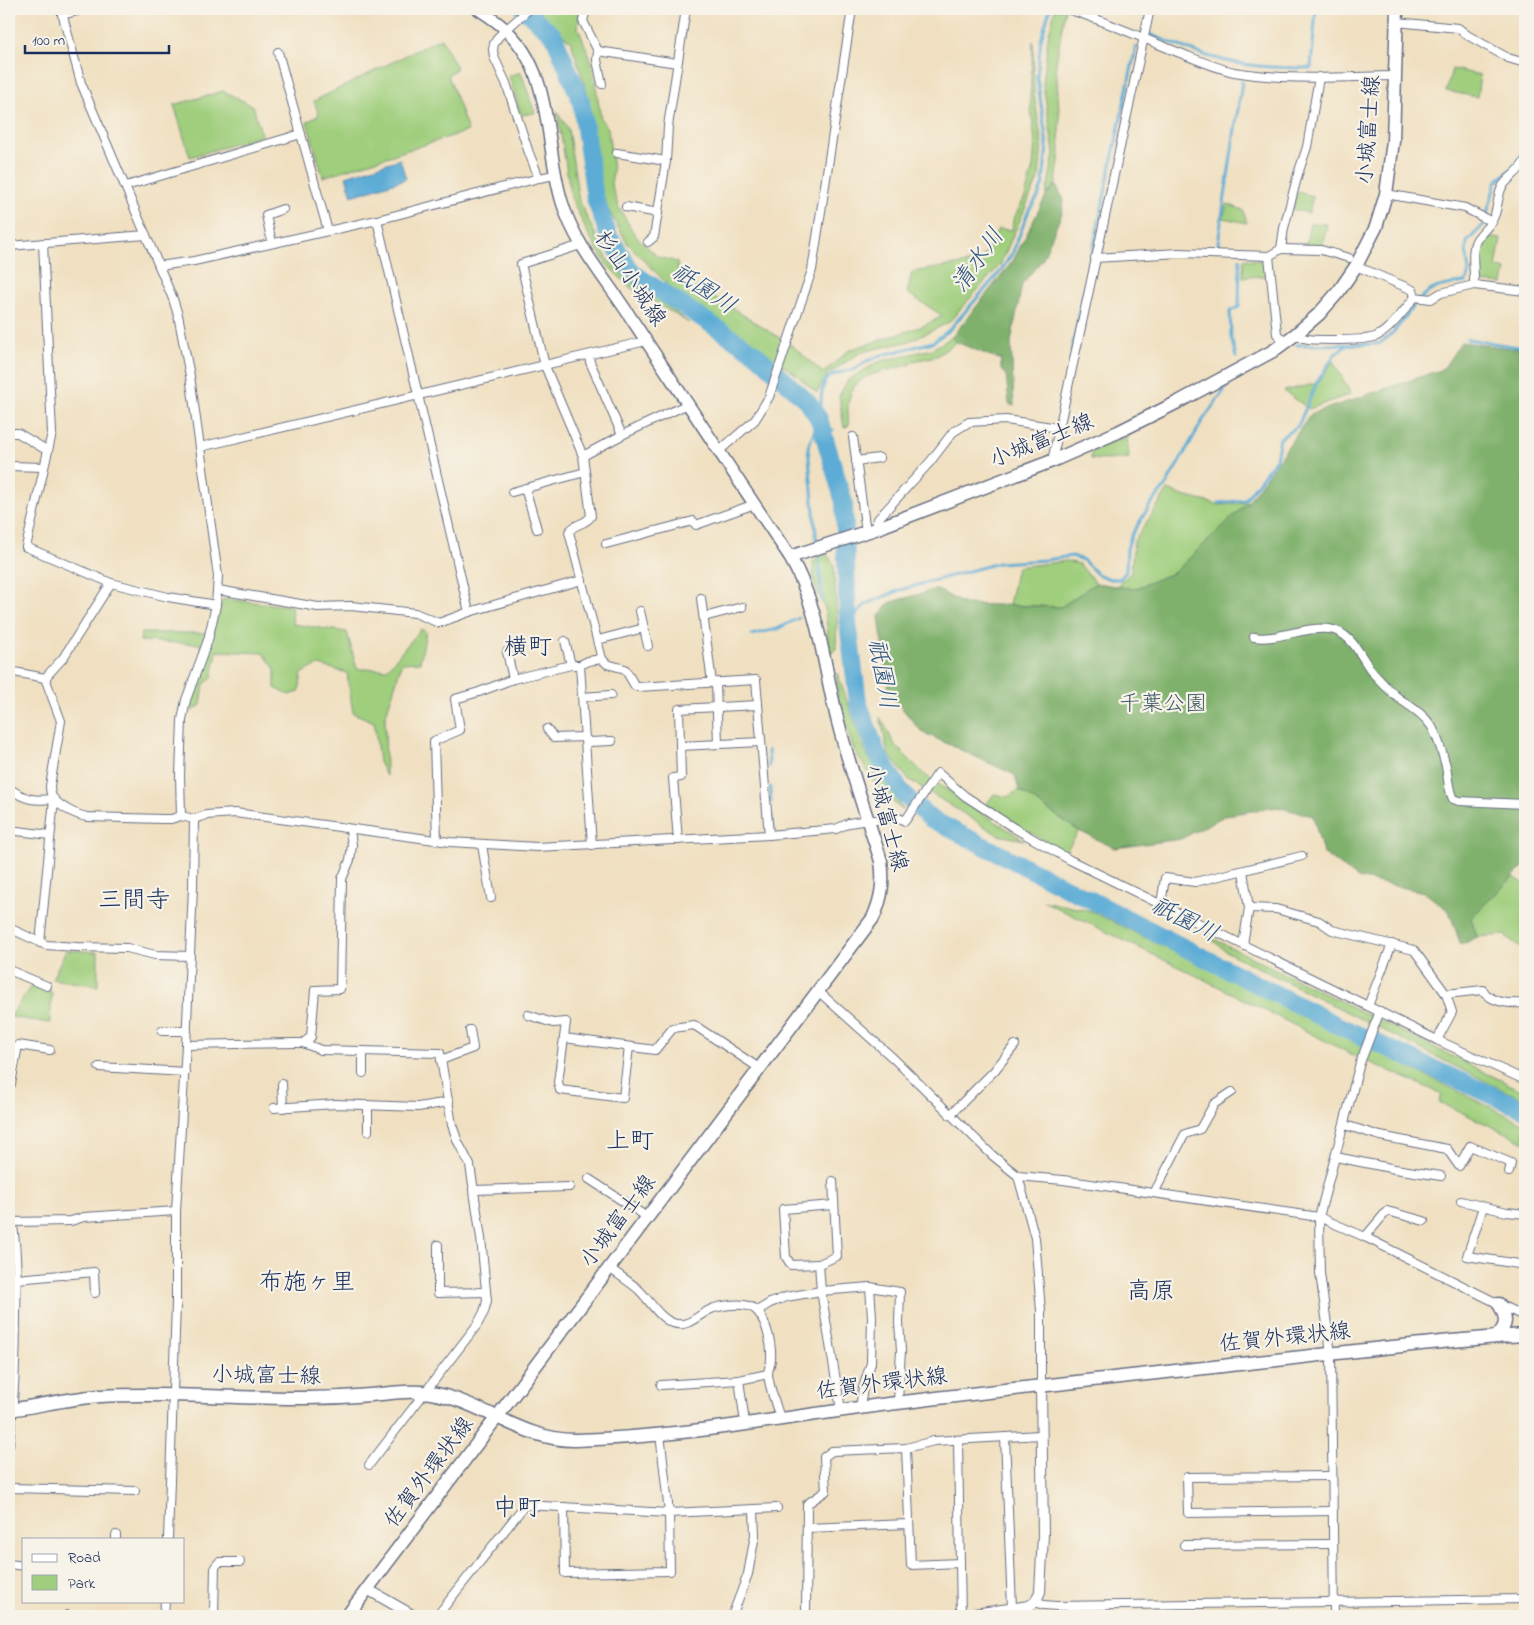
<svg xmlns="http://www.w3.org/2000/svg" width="1534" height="1625" font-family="'Indie Flower','Klee One',sans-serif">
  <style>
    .green { fill: #9fce7c; stroke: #5d7e6d }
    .forest { fill: #7fb16c; stroke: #4d7065 }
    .water { fill: #5bacd6; stroke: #3b6e9a }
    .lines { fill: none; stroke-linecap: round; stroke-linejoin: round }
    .stream { stroke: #5bacd6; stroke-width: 3 }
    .river { stroke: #5bacd6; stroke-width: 18 }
    .minor-casing { stroke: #666d81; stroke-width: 10 }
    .tertiary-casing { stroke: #666d81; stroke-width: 12 }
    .secondary-casing { stroke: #666d81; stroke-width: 14 }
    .primary-casing { stroke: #666d81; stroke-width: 15 }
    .minor { stroke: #fff; stroke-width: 8 }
    .tertiary { stroke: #fff; stroke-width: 10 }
    .secondary { stroke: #fff; stroke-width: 11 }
    .primary { stroke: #fff; stroke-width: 12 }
    .labels { text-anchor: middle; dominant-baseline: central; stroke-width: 4.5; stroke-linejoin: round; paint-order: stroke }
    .street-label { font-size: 22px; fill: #1b2f5e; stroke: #f7f3e8 }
    .park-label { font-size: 22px; fill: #3c5766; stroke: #f7f3e8 }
    .water-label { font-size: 24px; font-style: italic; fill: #2e5482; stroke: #f7f3e8 }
    .neighbourhood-label { font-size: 24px; fill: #1b2f5e; stroke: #f7f3e8 }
  </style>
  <rect width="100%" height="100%" fill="#f7f3e8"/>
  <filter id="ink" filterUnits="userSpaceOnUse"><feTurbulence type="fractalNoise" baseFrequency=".02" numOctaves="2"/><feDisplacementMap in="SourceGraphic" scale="10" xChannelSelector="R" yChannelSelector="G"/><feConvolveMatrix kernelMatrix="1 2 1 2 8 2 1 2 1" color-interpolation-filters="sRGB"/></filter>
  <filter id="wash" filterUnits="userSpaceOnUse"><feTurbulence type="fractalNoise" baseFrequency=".0096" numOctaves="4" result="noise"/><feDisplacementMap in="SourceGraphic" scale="20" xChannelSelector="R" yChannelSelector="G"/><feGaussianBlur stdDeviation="1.12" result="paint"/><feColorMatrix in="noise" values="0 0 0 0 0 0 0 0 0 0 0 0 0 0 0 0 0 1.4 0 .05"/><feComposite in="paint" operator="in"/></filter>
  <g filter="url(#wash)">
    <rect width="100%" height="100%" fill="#f0e0c1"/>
    <g class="green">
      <polygon points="533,9 580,9 578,28 592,62 601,119 608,128 613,170 611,184 619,208 635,235 658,257 677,262 678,274 794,347 823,373 849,350 923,326 943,316 907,293 912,272 981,261 998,229 1012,230 1013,220 1025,197 1033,167 1035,142 1030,100 1033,41 1034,95 1042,144 1039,177 1000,265 948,323 907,342 861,352 827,375 817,393 793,372 674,291 628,244 608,210 598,179 587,92 571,42"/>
      <polygon points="1055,9 1065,9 1056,64 1060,124 1059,126 1060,153 1056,183 1046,196 1054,153 1043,84 1048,37"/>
      <polygon points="441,38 457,68 448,75 468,131 323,177 307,122 319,115 314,101"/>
      <polygon points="1452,69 1480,75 1477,97 1446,91"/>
      <polygon points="521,72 535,113 521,115 509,76"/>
      <polygon points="223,91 253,106 262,136 190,157 174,105"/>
      <polygon points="557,111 568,129 579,201 608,260 689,323 631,288 606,264 586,230 571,197"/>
      <polygon points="1298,192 1313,196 1309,213 1292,209"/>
      <polygon points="1227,204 1243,210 1247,223 1223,218"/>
      <polygon points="1310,223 1327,224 1322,247 1306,245"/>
      <polygon points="1488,237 1501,239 1496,267 1506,270 1503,284 1477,282 1477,248"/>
      <polygon points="1244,259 1265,261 1267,276 1243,277"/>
      <path d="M952,337l4,5 -19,14 -24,5 -4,4c-40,10 -67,10 -60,60l-5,3 -5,-32 9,-16 30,-18 54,-13z"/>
      <polygon points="1333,361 1351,394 1309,409 1284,391 1318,383"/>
      <polygon points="1127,436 1129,458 1109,460 1091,459 1091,449"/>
      <polygon points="1168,490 1183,496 1220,505 1248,502 1175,572 1134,589 1116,586 1131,573 1134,541"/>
      <polygon points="821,545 834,565 837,618 836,649 830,653 825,609 814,583 813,562 820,557"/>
      <polygon points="1066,561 1079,564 1096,583 1061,607 1009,605 1017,567"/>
      <polygon points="223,599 291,606 293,624 347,632 357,669 387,669 421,629 426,632 420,662 402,663 385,718 386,776 379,762 374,722 353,713 347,673 319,665 302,673 299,692 289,695 275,688 275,669 263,653 217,651 212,678 204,684 201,705 193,711 188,703 204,664 200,644 140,641 141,633 213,633"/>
      <polygon points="837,673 866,753 893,792 903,811 878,788 854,750 837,700"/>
      <polygon points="880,717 895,745 925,775 1024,840 998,835 908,779 888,754"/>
      <polygon points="1019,790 1079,831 1065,853 985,806 994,794 1007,797"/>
      <polygon points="1513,877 1525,884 1525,951 1504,935 1477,937 1470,918"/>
      <polygon points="1043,901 1091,911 1525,1124 1525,1142 1439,1102 1442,1094 1353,1055 1207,981"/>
      <polygon points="1206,935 1525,1092 1525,1099 1505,1091 1227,952"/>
      <polygon points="66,950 98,952 98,986 52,979"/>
      <polygon points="33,983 52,992 50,1023 10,1017"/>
    </g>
    <g class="forest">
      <polygon points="1056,185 1064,200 1062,213 1042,260 1022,284 1011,342 1014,406 1009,404 1006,374 1001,370 1001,360 956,342 952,337 1013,261 1046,196"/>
      <polygon points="1461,342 1525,350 1525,865 1471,918 1477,937 1461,945 1449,911 1424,892 1358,878 1323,853 1313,816 1277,807 1226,815 1181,839 1115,848 1079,831 1019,790 1015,775 922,732 889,693 879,616 889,603 936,589 964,604 1061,607 1096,583 1134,589 1175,572 1248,502 1311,414 1443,369"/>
    </g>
    <polygon class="water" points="400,159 406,179 352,196 346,176"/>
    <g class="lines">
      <g class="stream">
        <path d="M1149,34c21,8 41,17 62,23 33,10 67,11 100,11l5,-59"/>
        <polyline points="1217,250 1242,82"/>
        <polyline points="1467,339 1525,348"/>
        <path d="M1297,345l81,-1c24,-12 32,-45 58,-56 9,-4 21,-4 30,-6l3,-10 -3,-23 1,-7 17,-18 12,-42 20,-17 9,-16"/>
        <polyline points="1071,352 1136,47"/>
        <polyline points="1236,357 1231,337 1230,311 1239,307 1240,259"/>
        <polyline points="819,419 822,391 826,379 835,374 855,369 867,361 879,356 933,342 949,330 1000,272 1013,252 1029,210 1038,197 1043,183 1047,146 1037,77 1041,39 1050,9"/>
        <polyline points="1219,503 1245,500 1276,459 1280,438 1298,426 1317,382 1335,354 1347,345"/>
        <polyline points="817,546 808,447 819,419 833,430"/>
        <polyline points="818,552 822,601"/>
        <polyline points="848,623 866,604 900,590 998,563 1045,560 1072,556 1083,560 1097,574 1110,579 1120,579 1126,572 1127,549 1131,536 1150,505 1165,487 1203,420 1228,385"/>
        <polyline points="751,635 777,629 799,618"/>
        <polyline points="768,750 769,766"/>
        <polyline points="770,787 771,802"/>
        <polyline points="772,816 773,829"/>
      </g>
      <polyline class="river" points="524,9 554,36 581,101 595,198 609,237 633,273 755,353 808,402 819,419 844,502 848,623 858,702 878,756 903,794 931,819 1339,1026 1525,1110"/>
    </g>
  </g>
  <g filter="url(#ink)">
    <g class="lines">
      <g class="minor-casing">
        <g id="minor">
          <polyline points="61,9 81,83 173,299 178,315 190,376 218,576 216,605 208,640 186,700 182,720 180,775 181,816"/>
          <polyline points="529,9 498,37 494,44 493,50 494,57 506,83 529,153 539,178"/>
          <polyline points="586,9 583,21 598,51 597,60 602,84"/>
          <path d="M1067,9c39,12 75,29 113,44 18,7 36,15 54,19 53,9 108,5 160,4"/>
          <polyline points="62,15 85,9"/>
          <polyline points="1396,22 1458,28 1467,35 1508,58 1525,63"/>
          <polyline points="598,51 677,63"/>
          <polyline points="278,52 328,231"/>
          <polyline points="617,153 666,161"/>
          <polyline points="126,186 301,134"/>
          <polyline points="1386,194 1465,208 1492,222"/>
          <polyline points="626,207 658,213"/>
          <polyline points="377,220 469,612"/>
          <polyline points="648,242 654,237 666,161 668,126 686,9"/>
          <polyline points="43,243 52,433 26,547 111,583 168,597 216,605"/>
          <polyline points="272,243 266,215 283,209"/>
          <path d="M581,245l-60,19 24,102 38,90 8,60c-5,9 -17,7 -22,16l33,127 5,5 18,5 10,17 3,1 118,-7 13,155"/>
          <polyline points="9,246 146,235"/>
          <polyline points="1281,249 1321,250 1349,258"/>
          <polyline points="1269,256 1277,334 1285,342"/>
          <polyline points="1095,258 1179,253 1269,256 1281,249 1284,228 1298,174 1307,147 1319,77"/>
          <polyline points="159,266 194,261 377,220 539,178 555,175"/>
          <polyline points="1356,266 1413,290 1415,297"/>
          <path d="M1474,285c1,-14 -4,-35 3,-46 7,-10 14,-13 18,-25 3,-9 3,-19 7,-27 7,-11 16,-13 23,-26"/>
          <polyline points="1415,297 1431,299 1441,293 1474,285 1525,291"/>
          <path d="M1296,334c1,0 7,3 7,4 11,3 65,3 74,-2 14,-7 28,-27 38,-39"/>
          <polyline points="589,355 590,362 622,435"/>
          <polyline points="9,433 18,433 48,451"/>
          <polyline points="853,437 866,532"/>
          <polyline points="200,447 646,341"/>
          <polyline points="719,451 755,420 769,397 812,270 852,9"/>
          <polyline points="583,456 622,435 688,404"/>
          <polyline points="856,461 879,458"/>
          <polyline points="1052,461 1150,9"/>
          <polyline points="9,466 44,467"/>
          <polyline points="525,488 537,529"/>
          <polyline points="512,492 585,472"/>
          <polyline points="875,529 878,519 930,462 953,432 969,422 1006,420 1058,428"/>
          <polyline points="606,544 693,521 696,525 755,504"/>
          <polyline points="218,590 318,607 351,606 415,613 439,623 469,612 582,580"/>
          <polyline points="701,598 712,683"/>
          <polyline points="640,611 648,646"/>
          <polyline points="704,617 742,607"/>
          <path d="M1254,637c23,4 50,-11 75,-8 23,3 31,27 44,44 7,8 16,17 24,24 12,9 26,16 35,30 5,9 11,28 14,39 2,11 2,23 7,33l6,2 66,3"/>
          <polyline points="598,640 644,628"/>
          <polyline points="565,641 571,665"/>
          <polyline points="507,652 513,679"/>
          <polyline points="9,671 45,678"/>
          <path d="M45,678l16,43 -11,65c0,4 0,8 3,12 7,9 23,17 34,19l76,2h8l10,-3 13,3 12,-4 29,-2 215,29 87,5 232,-12 67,-6 13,-6 19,-3h13l16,-3 8,4 33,-48 27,23 49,32 56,32 367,180 88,40"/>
          <polyline points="45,678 63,658 111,583"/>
          <polyline points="716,683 718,744"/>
          <polyline points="582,697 611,695"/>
          <polyline points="547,729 554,738 584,737 589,742 612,741"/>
          <polyline points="680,746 761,742"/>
          <path d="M9,788c16,12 25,13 45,11l-14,144"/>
          <polyline points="9,830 50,835"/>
          <polyline points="437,840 434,741 460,730 455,699 479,692 513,679 571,665 580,665"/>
          <polyline points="678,840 673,778 681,777 679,709 758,705"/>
          <polyline points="482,845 491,898"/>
          <polyline points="592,845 580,665 588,661 602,659"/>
          <polyline points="1161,904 1165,878 1195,882 1302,856"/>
          <polyline points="1249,908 1276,909 1319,921 1332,930 1414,950 1446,994 1452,1012 1437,1040"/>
          <polyline points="9,928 46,945 77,947 127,948 155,955 190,956"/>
          <polyline points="1243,944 1249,908 1243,871"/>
          <polyline points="9,970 47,986"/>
          <polyline points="818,991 893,1058 992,1155 1018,1176 1063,1180 1319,1217 1365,1237 1525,1317"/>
          <path d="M1446,994l37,-4c8,13 28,14 42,13"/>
          <polyline points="1368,1006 1392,944"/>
          <polyline points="528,1015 553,1023 566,1022 564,1038 655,1050 673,1028 694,1025 759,1068"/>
          <polyline points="162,1031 187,1031"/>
          <polyline points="564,1038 558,1082 560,1090 623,1098 629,1047"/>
          <polyline points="303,1043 311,1037 315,990 340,989 342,879 350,860 352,845 350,830"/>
          <polyline points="186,1045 295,1043 303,1043 321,1050 440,1053 452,1125 458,1142 470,1165 481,1238 487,1301 484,1312 477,1325 369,1465"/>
          <polyline points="441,1060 473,1048 470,1030"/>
          <polyline points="99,1067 185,1072"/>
          <polyline points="363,1073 363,1051"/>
          <polyline points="1522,1078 1525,1063"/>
          <polyline points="9,1084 11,1084 18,1045 50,1050"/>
          <polyline points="282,1084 283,1108"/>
          <polyline points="274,1108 336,1104 418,1107 449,1102"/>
          <polyline points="950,1115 994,1071 1015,1045"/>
          <polyline points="1345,1125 1380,1136 1447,1149 1459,1166 1470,1146 1511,1163 1509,1172"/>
          <polyline points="368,1131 368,1105"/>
          <polyline points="1336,1157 1395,1169 1441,1176"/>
          <polyline points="1018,1176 1035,1238 1041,1311 1041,1386"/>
          <polyline points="589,1179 647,1217"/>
          <polyline points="833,1181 837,1256 819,1264 821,1291 841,1410"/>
          <polyline points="473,1190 569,1187"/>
          <polyline points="1154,1193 1185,1134 1200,1129 1214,1104 1232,1092"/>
          <polyline points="1461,1201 1507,1212 1525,1214"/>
          <path d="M9,1207c9,35 8,72 7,108 0,44 -2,87 -7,131"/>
          <polyline points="1483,1207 1467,1256 1525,1265"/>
          <polyline points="12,1222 71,1221 84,1217 176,1211"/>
          <polyline points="1365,1237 1387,1211 1424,1221"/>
          <polyline points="438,1245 438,1293 486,1292"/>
          <polyline points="819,1264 791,1265 786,1257 783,1209 834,1205"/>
          <path d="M610,1268c9,8 21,14 30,23 10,10 19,27 33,32 16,6 27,-11 41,-15 12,-3 35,-7 44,4 9,11 14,33 13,47 0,5 -3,10 -3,15 1,13 8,31 12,44"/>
          <polyline points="17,1279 94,1272 95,1293"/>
          <polyline points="757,1311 770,1303 786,1297 821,1291 870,1287 900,1292 899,1323 901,1350 898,1402"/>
          <polyline points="661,1385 739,1380"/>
          <polyline points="860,1408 863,1388 871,1363 872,1317 870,1287"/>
          <polyline points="745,1423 739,1380 768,1374"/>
          <polyline points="1005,1437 1012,1608"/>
          <polyline points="958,1440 960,1563"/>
          <polyline points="906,1448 911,1565 960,1563 961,1616"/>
          <polyline points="1332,1476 1187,1477 1188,1513 1333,1511"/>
          <polyline points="9,1488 135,1491"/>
          <polyline points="564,1507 565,1573 670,1571 669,1513 777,1508"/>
          <polyline points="807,1528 909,1524"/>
          <polyline points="116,1539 116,1535"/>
          <polyline points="168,1539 176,1304 176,1211 186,1045 193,887 194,819"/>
          <polyline points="1184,1545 1333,1544"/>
          <polyline points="9,1564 24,1566"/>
          <polyline points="1035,1602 1044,1605 1056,1606 1525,1599"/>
          <polyline points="67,1615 67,1616"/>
          <polyline points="164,1616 165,1601"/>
          <polyline points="214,1616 215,1567 219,1562 240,1562"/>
          <polyline points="437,1616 525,1505 669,1513 660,1434"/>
          <polyline points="732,1616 748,1574 755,1535 754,1510"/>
          <polyline points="806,1616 807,1504 826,1491 824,1457 832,1451 906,1448 934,1441 1040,1435"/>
          <polyline points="1334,1616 1331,1354 1320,1273 1319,1217 1360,1063 1380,1011"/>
        </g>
      </g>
      <g class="tertiary-casing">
        <g id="tertiary">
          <polyline points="367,1589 414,1616"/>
          <polyline points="960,1616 1029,1606 1035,1602 1040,1592 1043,1535 1041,1386"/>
        </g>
      </g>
      <g class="secondary-casing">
        <path id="secondary" d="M478,9c9,6 19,12 27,20 49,44 39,115 57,173 13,44 45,78 69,116 53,80 105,160 159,239"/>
      </g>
      <g class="primary-casing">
        <g id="primary">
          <path d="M1496,1337c12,-12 11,-19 3,-33"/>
          <path d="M9,1410c30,-4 61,-12 91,-14 69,-4 139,3 208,2 21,0 41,-1 62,-3 20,-2 41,-5 61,-2 51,8 92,48 145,47 108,-3 215,-24 321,-37 118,-15 235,-27 352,-40 92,-10 184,-22 276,-28"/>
          <path d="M347,1616l526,-698c9,-20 11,-36 8,-57 -15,-47 -31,-92 -43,-139 -15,-57 -18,-113 -48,-165l85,-28 177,-68 66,-29 62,-31 93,-50 23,-17 23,-20 20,-23 17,-25 20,-39 10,-33 7,-53 4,-132"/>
        </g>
      </g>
      <use href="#minor" class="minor"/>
      <use href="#tertiary" class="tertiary"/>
      <use href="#secondary" class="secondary"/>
      <use href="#primary" class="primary"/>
    </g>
  </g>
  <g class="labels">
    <g class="street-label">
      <text transform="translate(1370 130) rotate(-86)">小城富士線</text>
      <text transform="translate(629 279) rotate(56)">杉山小城線</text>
      <text transform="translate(1042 442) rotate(-22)">小城富士線</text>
      <text transform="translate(885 818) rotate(75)">小城富士線</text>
      <text transform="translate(619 1222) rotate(-53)">小城富士線</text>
      <text transform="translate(1285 1339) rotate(-6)">佐賀外環状線</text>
      <text transform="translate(266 1377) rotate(1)">小城富士線</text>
      <text transform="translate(882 1385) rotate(-7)">佐賀外環状線</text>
      <text transform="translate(430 1473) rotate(-53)">佐賀外環状線</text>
    </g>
    <g class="park-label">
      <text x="1163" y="705">千葉公園</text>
    </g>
    <g class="water-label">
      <text transform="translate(979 261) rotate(-55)">清水川</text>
      <text transform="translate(703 290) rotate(34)">祇園川</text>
      <text transform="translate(881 674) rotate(80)">祇園川</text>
      <text transform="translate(1184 921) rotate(27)">祇園川</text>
    </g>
    <g class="neighbourhood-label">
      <text x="528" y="648">横町</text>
      <text x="134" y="901">三間寺</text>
      <text x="630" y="1142">上町</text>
      <text x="307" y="1283">布施ヶ里</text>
      <text x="1151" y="1292">高原</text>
      <text x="517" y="1509">中町</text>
    </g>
  </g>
  <rect width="1534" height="1625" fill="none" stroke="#f7f3e8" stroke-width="30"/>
  <rect x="22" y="1538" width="162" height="65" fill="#f7f3e8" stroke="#9fa5b1"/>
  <rect x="32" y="1554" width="25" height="8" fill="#ffffff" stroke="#9fa5b1"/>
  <text x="68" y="1562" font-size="15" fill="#1b2f5e">Road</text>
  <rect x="32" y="1575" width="25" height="15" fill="#9fce7c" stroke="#9fa5b1"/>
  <text x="68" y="1588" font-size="15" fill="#1b2f5e">Park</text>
  <path d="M25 45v8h144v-8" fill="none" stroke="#1b2f5e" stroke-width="2.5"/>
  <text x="32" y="45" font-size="15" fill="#1b2f5e" stroke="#f7f3e8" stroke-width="4" paint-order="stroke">100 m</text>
</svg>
